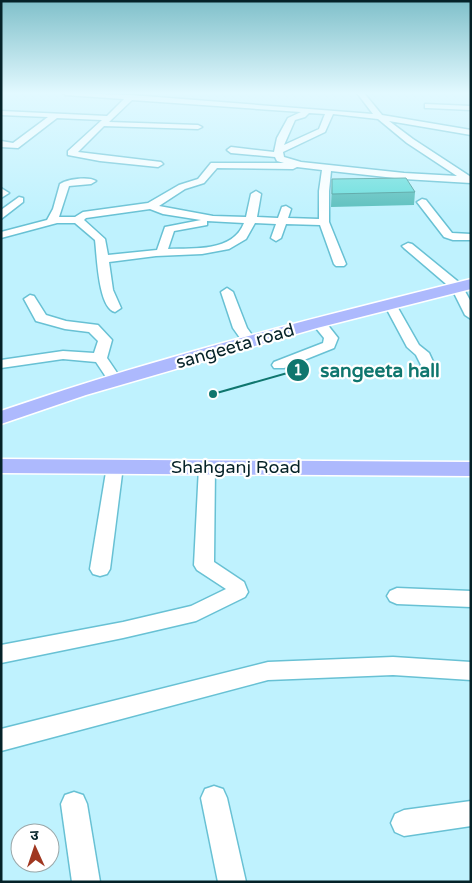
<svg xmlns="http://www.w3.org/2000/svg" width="472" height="883" font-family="'Varela Round','Noto Sans Devanagari',sans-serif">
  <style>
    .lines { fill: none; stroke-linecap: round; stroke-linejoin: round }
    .minor-casing { stroke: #68c1d4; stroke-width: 3 }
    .major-casing { stroke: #fff; stroke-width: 3 }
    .minor { fill: #fff; fill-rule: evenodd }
    .major { fill: #adb9fd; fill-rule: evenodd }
    .wall { fill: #59bebc }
    .building { fill: #67dddb; stroke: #489b99 }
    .labels { text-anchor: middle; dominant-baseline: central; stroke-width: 4.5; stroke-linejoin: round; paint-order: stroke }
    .street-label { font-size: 18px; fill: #052228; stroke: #fff }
    .leader { fill: none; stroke: #0f766e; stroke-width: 2 }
    .callout-dot { fill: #0f766e; stroke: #fff; stroke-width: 2 }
    .mark-label { font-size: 15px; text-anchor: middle; font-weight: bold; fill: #fff }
    .callout-label { font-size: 19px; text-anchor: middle; font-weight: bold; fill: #0f766e; stroke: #fff; stroke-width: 4.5; stroke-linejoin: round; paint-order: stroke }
  </style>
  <rect width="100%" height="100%" fill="#bff2fe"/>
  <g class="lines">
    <g class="minor-casing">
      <g id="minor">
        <path d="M63,93l68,2 242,19 -16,-21h7l18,22 89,15v5l-82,-14 24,18 58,38v6l-67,-4 -73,-8 -2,20v31l17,42 -2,2h-8l-2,-2 -14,-39 -34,-1 -5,14 -5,3 -5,-3 5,-14 -21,-1 -9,16 -17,10 -27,5 -46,2 -47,6 4,28 8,18 -6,4c-17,-4 -18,-57 -20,-72l-20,-17h-18l-56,15v-6l46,-12 6,-11 7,-25c7,-5 29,-8 36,-3l-5,3 -22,2 -10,31h16l8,-5 65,-9 31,-18 19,-6 13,-16h73l-7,-2 -2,-4 -44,-4 -4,-3 4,-3 43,5 3,-14 11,-20 13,-6 -169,-12 -23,22 89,3 4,2 -4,2 -94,-3 -26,26 83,10 2,2 -5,3 -58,-6 -32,-6v-4l34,-31 -45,-2 -39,30 -17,-1v-6l12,2 35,-26 -47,-2v-4l106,5 17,-17 -58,-4zM309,113l16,1 -6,15 -35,16 11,-25 10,-3zM333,114l45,5 29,24 50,33 -53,-3 -103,-11 -17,-5 -1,-5 42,-20zM297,167l25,3 -3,21v28l-31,-1 3,-9 -5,-3 -4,1 -4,11 -21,-1 4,-23 -5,-3 -5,3 -5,23 -33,-1 -54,-10 26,-17 19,-6 13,-15 76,1zM150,209l13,5 38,6 -36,7 -8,23 -49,5 -3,-16 -21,-19 2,-2zM207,221l37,2c-11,29 -50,25 -76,26l6,-18 33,-6z"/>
        <polygon points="425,104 471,106 471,110 428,108 425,108"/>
        <polygon points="1,188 9,193 1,198"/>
        <polygon points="19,197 23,198 23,202 1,219 1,210"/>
        <polygon points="422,199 426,200 452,233 471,234 471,240 453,240 444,237 417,202"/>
        <polygon points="408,243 412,244 461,284 471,302 471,319 465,315 452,289 404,248 402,246"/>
        <polygon points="227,288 233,292 247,328 257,342 255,345 245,345 233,328 221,292"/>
        <polygon points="30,295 34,296 46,315 66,321 98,325 112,340 107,358 122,380 120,383 110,383 96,362 63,359 1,368 1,360 63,351 94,353 98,341 89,332 65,329 36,321 24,299"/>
        <polygon points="390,300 394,301 419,345 429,353 436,368 434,371 424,371 416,355 407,347 384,304"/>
        <polygon points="318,318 323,319 338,338 334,348 284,368 274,368 272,365 274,362 323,343 324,338 311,322"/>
        <polygon points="115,461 121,462 123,466 110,569 107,574 100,576 93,574 90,569 107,466 109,462"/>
        <polygon points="207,462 213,463 215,467 214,562 244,582 248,592 245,597 196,621 123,638 1,663 1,645 123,622 191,606 226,589 197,570 194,565 199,467 201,463"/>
        <polygon points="397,588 471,591 471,607 397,604 390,601 387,596 390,591"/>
        <polygon points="393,657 471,662 471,680 393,675 268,680 1,751 1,729 268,662"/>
        <polygon points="214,786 223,789 227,798 246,882 218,882 201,798 205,789"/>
        <polygon points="74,792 83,795 87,804 100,882 72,882 61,804 65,795"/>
        <polygon points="471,801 471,826 404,836 395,832 391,823 395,814 404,810"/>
      </g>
    </g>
    <g class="major-casing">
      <g id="major">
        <path d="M471,279v10l-154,39 -231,67 -85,29v-13c154,-53 312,-93 470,-132z"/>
        <polygon points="1,459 471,462 471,476 1,473"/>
      </g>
    </g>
    <use href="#minor" class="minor"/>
    <use href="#major" class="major"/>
  </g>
  <polygon class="wall" points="332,179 415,192 414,205 331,207"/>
  <polygon class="building" points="406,178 415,192 332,194 332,179"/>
  <linearGradient id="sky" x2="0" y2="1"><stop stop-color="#80c0ca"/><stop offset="0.43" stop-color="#e2f9ff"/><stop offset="1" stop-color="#e2f9ff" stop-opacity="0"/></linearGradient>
  <rect width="472" height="216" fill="url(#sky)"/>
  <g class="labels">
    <g class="street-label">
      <text transform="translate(235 346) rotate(-16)">sangeeta road</text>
      <text x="236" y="467">Shahganj Road</text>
    </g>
  </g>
  <path class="leader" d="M213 394L298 370"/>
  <g class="callout-dot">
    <circle cx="213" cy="394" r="5"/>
    <circle cx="298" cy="370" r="12"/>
  </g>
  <g class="mark-label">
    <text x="298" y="375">1</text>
  </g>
  <g class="callout-label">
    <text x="380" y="377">sangeeta hall</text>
  </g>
  <rect width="472" height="883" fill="none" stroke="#052228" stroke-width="5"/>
  <g transform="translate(35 848) rotate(357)"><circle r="24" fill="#ffffff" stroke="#9ba7a9"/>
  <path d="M0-4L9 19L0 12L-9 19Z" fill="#a03720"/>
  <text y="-8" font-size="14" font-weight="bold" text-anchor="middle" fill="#052228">उ</text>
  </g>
</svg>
